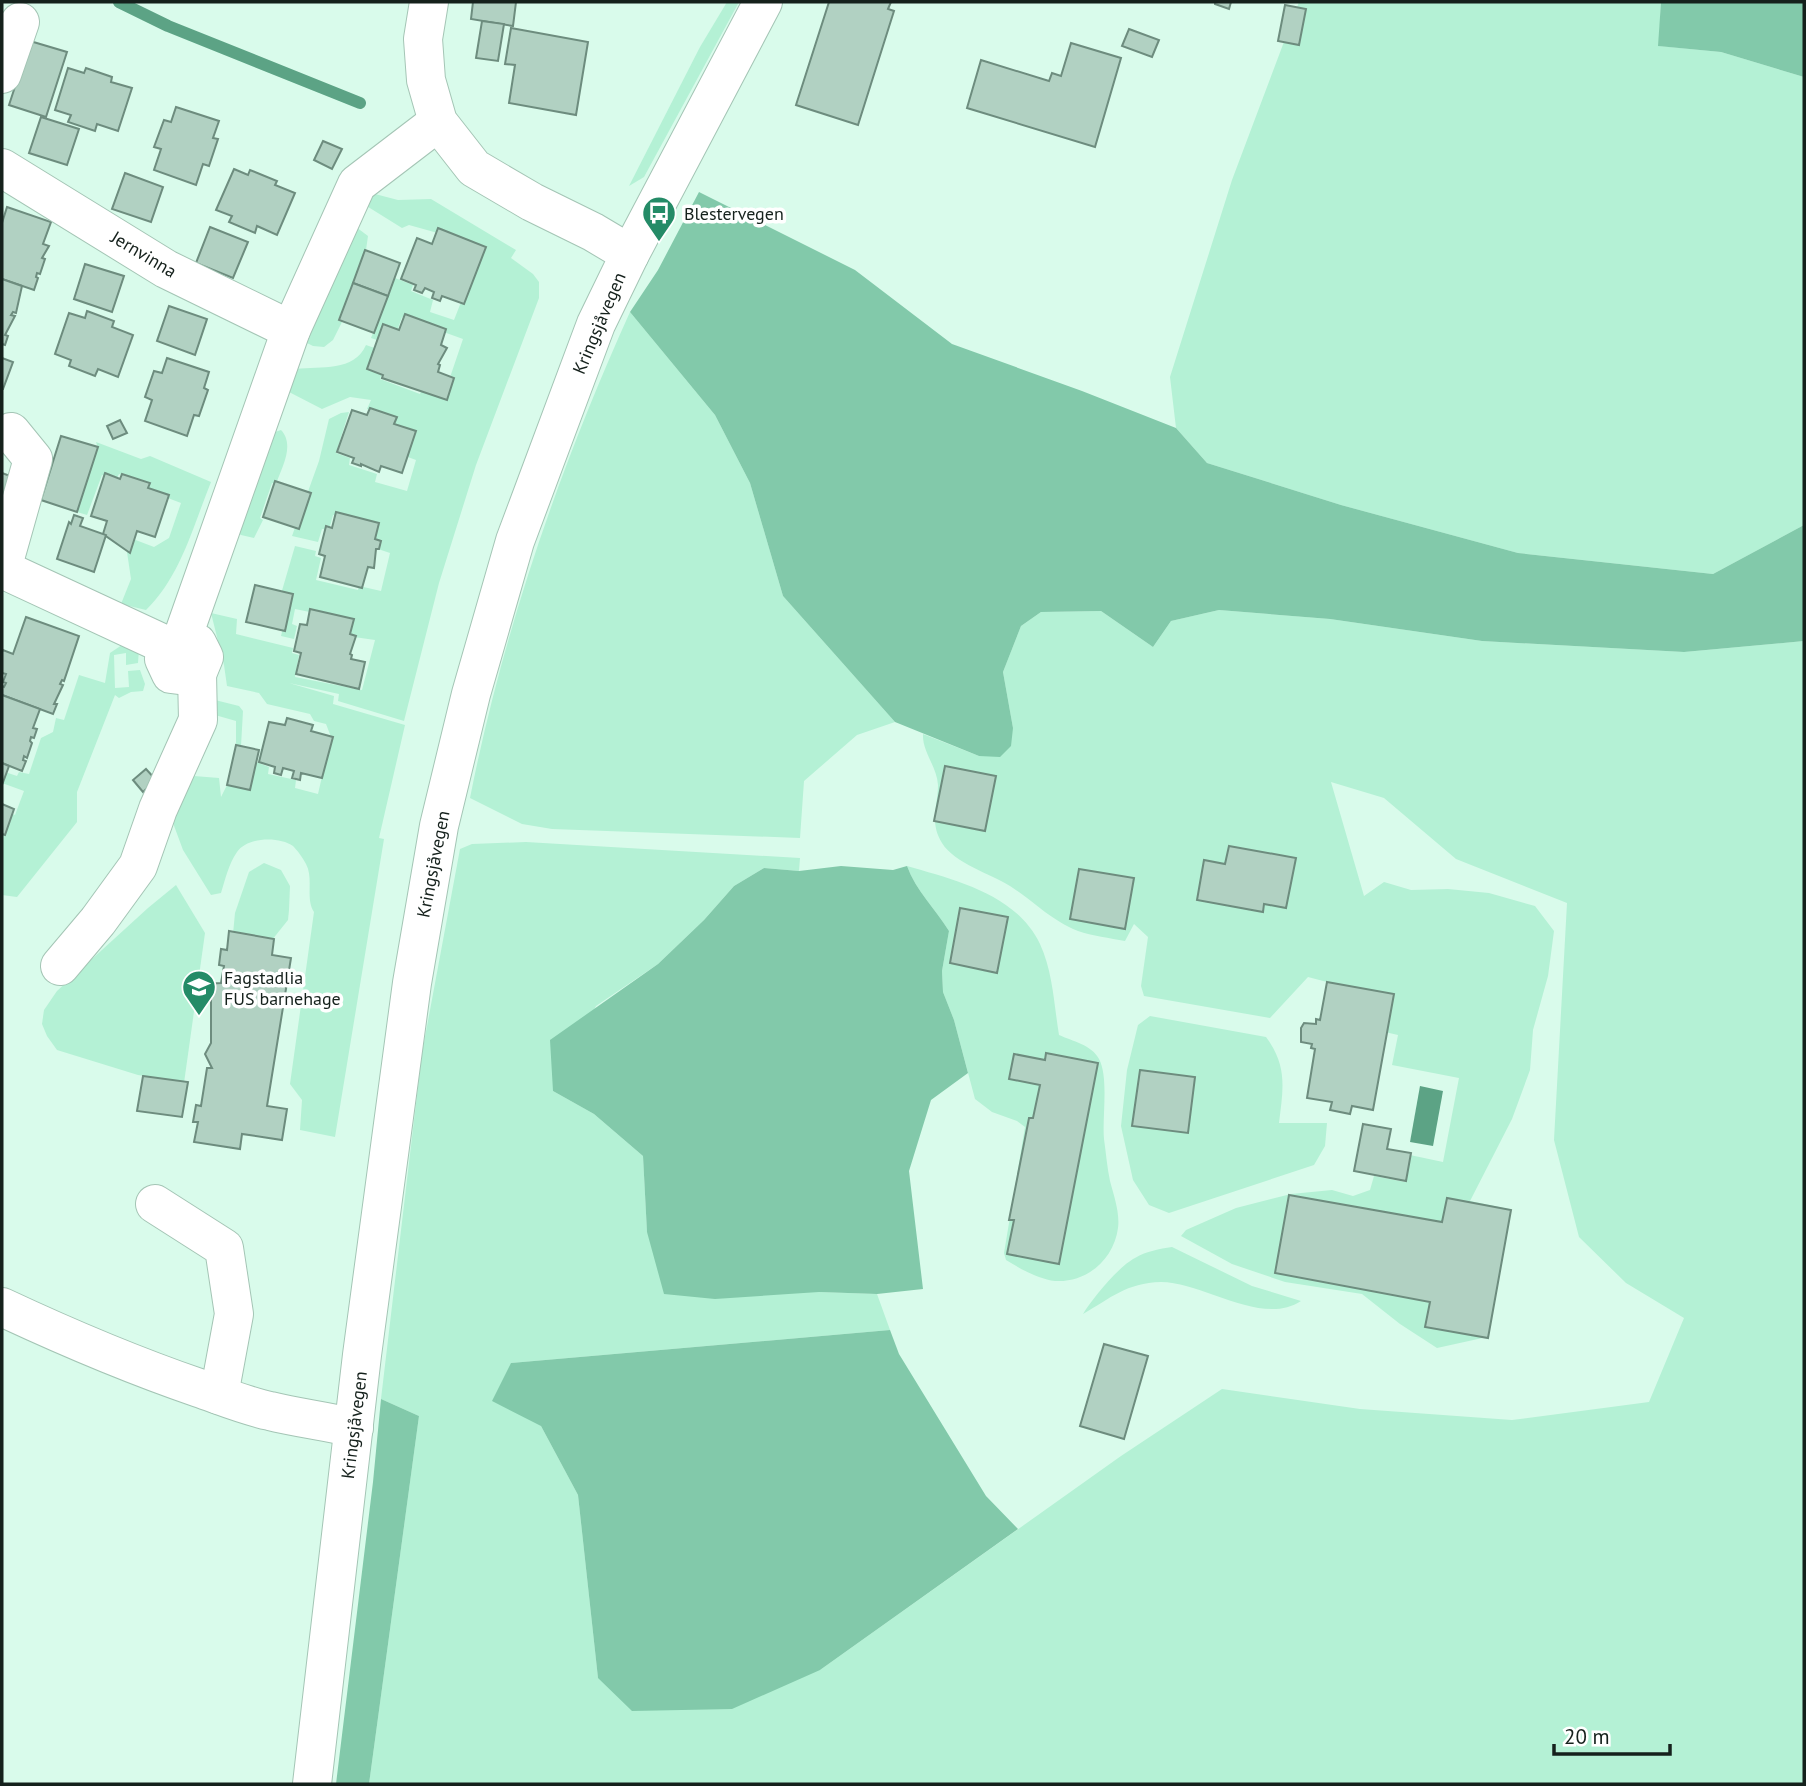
<svg xmlns="http://www.w3.org/2000/svg" width="1806" height="1786" font-family="'PT Sans',sans-serif">
  <style>
    .green { fill: #b4f1d5 }
    .forest { fill: #82c9aa }
    .water { fill: #5ca385 }
    .lines { fill: none; stroke-linecap: round; stroke-linejoin: round }
    .stream { stroke: #5ca385; stroke-width: 12 }
    .building { fill: #b1d1c2; stroke: #6d8c7e; stroke-width: 2 }
    .minor-casing { stroke: #a4c5b5; stroke-width: 40 }
    .minor { stroke: #fff; stroke-width: 38 }
    .labels { text-anchor: middle; dominant-baseline: central; stroke-width: 7; stroke-linejoin: round; paint-order: stroke }
    .poi-label { font-size: 18px; fill: #15211c; stroke: #fff; text-anchor: start }
    .street-label { font-size: 18px; fill: #15211c; stroke: #fff }
  </style>
  <rect width="100%" height="100%" fill="#d9fbeb"/>
  <g class="green">
    <polygon points="727,2 739,2 644,177 629,186 700,47"/>
    <polygon points="1299,2 1661,2 1659,46 1721,52 1804,77 1804,525 1713,574 1518,553 1341,505 1207,463 1176,428 1170,377 1232,180"/>
    <path d="M375,194l23,6 33,-1 85,51 -5,8 22,16 6,8v16l-63,167 -37,118 -35,138 -66,-20 1,-7 -50,-11 45,13 -1,8 72,21 -26,113 5,1 -49,298 -35,-7 2,-30 -12,-16 24,-172c-9,-14 0,-33 -8,-48 -3,-6 -9,-14 -13,-18 -14,-10 -46,-9 -56,6 -8,11 -12,28 -16,41l-10,2 -28,-45 -10,-27 12,-42 9,-5 25,2 2,19 6,-12 23,5 6,-28 13,5 -1,7 28,6 -1,8 23,6 13,-57 -5,-13 -12,-3 -4,-7 -43,-10 -8,-11 -32,-7 -3,-21 -13,-52 26,6 -1,15 57,14 -1,5 7,2 -4,22 67,13 13,-50 -28,-4 2,-16 -54,-11 -3,15 5,2 -3,13 -13,-3 9,-39 -9,-3 14,-48 21,5 -1,5 6,2 -5,22 42,10 1,-4 22,5 9,-38 -12,-4 1,-7 -8,-2 3,-15 -41,-10 -4,15 -7,-1 -4,13 -26,-6 27,-75 10,-42 12,-6 8,-1 -13,41 14,5 -1,7 28,9 -2,8 32,9 9,-31 -11,-4 -13,-31 1,-8 -26,-8 4,-9 -21,-3 -28,12 -33,-17 7,-23c25,-3 58,3 70,-24l17,6 4,6 -7,22 40,15 2,-5 22,6 19,-56 -61,-22 -5,14 -11,12 -15,-5 24,-60 18,7 -2,6 22,9 -3,12 24,8 22,-56 -24,-27 -43,-12 -7,3 -37,-23 3,-7z"/>
    <polygon points="352,227 356,227 368,236 366,250 338,320 342,322 333,340 324,347 313,346 307,343"/>
    <path d="M630,312l85,103 35,68 33,113 112,126 -38,13 -53,46 -4,57 -248,-9 -30,-5 -52,-26c33,-167 90,-331 160,-486z"/>
    <path d="M281,430c14,15 1,37 -5,54l-4,-1 -12,35 3,2 -9,18 -13,-3 -4,-3 38,-100z"/>
    <path d="M96,442l45,17 9,-3 61,26c-18,44 -30,94 -65,128l-25,-6 10,-25 -4,-27 6,-13 21,8 15,-9 12,-35 -37,-14 2,-6 -27,-9 -3,6 -14,-5 -15,40 -10,-3 21,-64z"/>
    <path d="M1219,610l111,9 152,22 202,11 120,-11v1143h-1435l50,-368 -38,-17 41,-346 38,-204 12,-5 54,-2 274,16 -1,13 -35,-3 -30,18 -30,34 -46,44 -62,42 -43,85 41,23 49,42 4,76 172,60 58,2 13,36 -379,33 30,63 37,69 20,183 222,-8 301,-214 101,-67 138,20 152,11 137,-18 35,-84 -58,-35 -47,-46 -25,-97 13,-237 -111,-44 -72,-61 -53,-16 33,114 20,-14 27,8 37,-1 41,4 46,13 19,25 -6,45 -15,54 -3,40 -18,49 -42,82 39,8 -22,128 -50,11 -37,-24 -38,-30 -77,-12 -53,-18 -51,-28 5,-6 50,-22 55,-14 41,-4 21,6 17,-6 4,-14 31,6 5,-27 33,7 16,-84 -67,-13 6,-30 -13,-3 -58,-50 -19,-5 -38,41 -126,-22 -3,-10 7,-49 -14,-13 -9,17c-15,-3 -33,-5 -47,-10 -29,-12 -43,-29 -68,-45 -19,-12 -56,-23 -68,-43 -13,-21 -4,-37 -4,-58 -1,-18 -16,-34 -15,-51l56,22 34,-28 -10,-56 18,-46 20,-14 60,-1 52,36 18,-26z"/>
    <polygon points="122,645 139,649 138,663 126,665 126,653 114,655 115,688 129,687 128,671 140,670 145,684 143,691 131,692 119,698 115,695 77,792 77,822 17,897 2,895 2,833 9,812 15,815 24,791 2,783 2,771 17,776 19,772 29,774 41,738 53,732 56,718 64,720 79,675 105,683 110,653"/>
    <polygon points="207,698 239,706 243,711 241,746 236,745 236,721 201,711"/>
    <polygon points="264,863 281,870 290,886 289,910 288,920 272,940 233,934 235,913 249,872"/>
    <path d="M907,866c48,14 109,28 133,78 13,28 14,61 19,91 13,6 33,10 40,24 10,19 3,58 5,80 2,14 3,28 6,42 4,15 10,32 8,47 -4,31 -31,55 -63,53 -17,-2 -34,-12 -49,-21l-2,-7 21,-126 -8,-6 -25,-9 -17,-13 -21,-79 -11,-28 -1,-21 7,-40c-14,-23 -33,-40 -42,-65z"/>
    <polygon points="176,885 205,933 184,1083 138,1075 57,1050 47,1036 42,1024 44,1010 57,991 148,908"/>
    <path d="M1150,1016l116,21c22,30 17,52 13,86h48l-2,23 -11,19 -145,48 -20,-8 -16,-25 -12,-54 6,-56 11,-45z"/>
    <path d="M1172,1247l80,39 49,15c-39,26 -98,-19 -140,-19 -35,1 -50,16 -78,32 9,-15 36,-48 52,-56 12,-7 24,-9 37,-11z"/>
  </g>
  <g class="forest">
    <polygon points="1661,2 1804,2 1804,77 1721,52 1658,46"/>
    <polygon points="699,192 855,270 952,344 1082,391 1176,428 1207,463 1341,505 1518,553 1713,574 1804,525 1804,641 1684,652 1482,641 1330,619 1219,610 1171,621 1153,647 1101,611 1041,612 1021,626 1003,672 1013,728 1011,746 1000,757 979,756 895,722 783,596 750,483 715,415 630,312 658,270"/>
    <path d="M841,866l52,4 14,-4c9,25 28,42 42,65l-7,40 1,21 11,28 14,53 -37,27 -22,71 14,118 -46,5 -58,-2 -104,7 -51,-5 -17,-62 -4,-76 -49,-42 -41,-23 -3,-51 108,-76 46,-44 30,-34 30,-18 35,3z"/>
    <polygon points="890,1330 899,1354 986,1496 1018,1529 820,1670 732,1709 632,1711 598,1678 578,1495 541,1426 492,1401 511,1363"/>
    <polygon points="381,1399 419,1416 369,1784 336,1784 373,1482"/>
  </g>
  <polygon class="water" points="1420,1086 1443,1091 1433,1146 1410,1142"/>
  <g class="lines">
    <polyline class="stream" points="119,2 168,26 360,103"/>
  </g>
  <g class="building">
    <polygon points="473,2 516,2 513,26 471,19"/>
    <polygon points="829,2 891,2 888,9 894,11 858,125 796,105"/>
    <polygon points="1215,2 1231,2 1229,9 1215,4"/>
    <polygon points="1285,5 1306,9 1299,45 1278,41"/>
    <polygon points="482,21 504,24 498,61 476,58"/>
    <polygon points="511,28 588,42 576,115 509,103 515,65 505,64"/>
    <polygon points="1129,29 1159,40 1152,57 1122,46"/>
    <polygon points="30,41 67,52 46,117 9,105"/>
    <polygon points="1071,43 1121,58 1095,147 967,108 981,60 1049,81 1052,73 1061,76"/>
    <polygon points="68,68 84,73 86,68 112,77 111,82 132,88 118,131 97,124 95,131 68,122 71,115 55,110"/>
    <polygon points="176,107 219,121 213,138 218,139 209,166 203,164 196,185 154,170 161,149 154,147 164,120 171,122"/>
    <polygon points="41,117 79,129 67,165 29,153"/>
    <polygon points="323,141 342,149 332,169 314,160"/>
    <polygon points="234,169 248,175 250,170 277,181 275,185 295,193 277,235 257,226 255,233 229,222 232,216 216,210"/>
    <polygon points="125,173 163,187 151,222 112,209"/>
    <polygon points="7,207 51,222 43,244 49,246 42,258 45,259 40,274 37,273 36,277 38,278 34,290 2,279 2,223"/>
    <polygon points="210,227 248,242 233,278 196,263"/>
    <polygon points="438,228 486,247 464,304 442,296 440,301 432,298 434,292 425,288 422,293 414,290 416,285 401,279 417,238 432,244"/>
    <polygon points="365,250 400,263 388,296 353,283"/>
    <polygon points="85,264 124,276 112,312 74,299"/>
    <polygon points="2,279 22,286 16,313 13,312 11,315 15,316 5,335 8,336 5,345 2,344"/>
    <polygon points="353,283 388,296 374,333 339,320"/>
    <polygon points="169,306 207,319 195,355 157,341"/>
    <polygon points="87,311 114,321 112,327 133,335 118,377 98,369 95,376 69,366 71,360 55,354 69,313 85,318"/>
    <polygon points="405,314 446,329 441,345 447,348 438,364 440,365 438,372 454,378 447,400 382,378 383,375 367,369 383,324 399,330"/>
    <polygon points="2,358 13,362 3,389 2,389"/>
    <polygon points="167,358 209,372 204,388 208,390 199,416 194,415 187,436 145,421 152,400 145,397 154,371 162,373"/>
    <polygon points="370,408 397,417 394,424 416,431 402,473 381,466 379,472 361,464 361,466 352,463 354,458 337,452 352,410 367,415"/>
    <polygon points="120,420 127,433 113,439 107,426"/>
    <polygon points="61,436 98,447 77,512 41,500"/>
    <polygon points="2,473 13,477 2,509"/>
    <polygon points="105,473 120,479 122,474 150,483 148,488 169,495 155,537 137,531 130,553 103,534 107,521 91,516"/>
    <polygon points="275,481 311,493 299,529 263,517"/>
    <polygon points="336,512 379,523 375,539 381,541 379,549 376,549 374,568 368,567 362,588 320,577 325,556 319,554 326,526 332,528"/>
    <polygon points="74,515 83,518 80,526 106,535 94,572 57,559 69,522 71,524"/>
    <polygon points="255,585 293,594 285,631 246,622"/>
    <polygon points="310,609 354,619 350,634 356,636 350,654 352,655 351,659 365,662 359,689 296,674 301,653 294,651 300,624 307,625"/>
    <polygon points="26,617 79,636 64,681 62,680 60,684 63,685 54,704 57,704 53,714 2,695 2,686 4,687 6,683 3,682 6,674 2,673 2,652 3,650 13,654"/>
    <polygon points="2,695 40,709 33,728 37,729 34,738 31,737 30,741 32,743 27,758 24,756 23,760 26,761 22,771 2,763"/>
    <polygon points="287,718 313,725 311,731 333,737 322,778 301,773 300,780 292,778 294,771 283,768 281,775 274,773 275,767 259,762 269,722 285,725"/>
    <polygon points="236,745 259,750 250,790 227,785"/>
    <polygon points="2,763 9,766 2,785"/>
    <polygon points="945,766 996,776 985,831 934,821"/>
    <polygon points="146,769 156,780 143,792 133,780"/>
    <polygon points="2,804 14,809 5,835 2,834"/>
    <polygon points="1229,846 1296,858 1286,908 1264,904 1263,912 1197,900 1204,860 1225,864"/>
    <polygon points="1079,869 1134,878 1125,929 1070,919"/>
    <polygon points="960,908 1008,917 997,973 950,963"/>
    <polygon points="229,931 274,939 272,955 291,958 267,1106 287,1109 282,1140 242,1134 240,1149 194,1142 198,1122 193,1122 196,1105 201,1106 207,1068 212,1068 205,1054 211,1043 211,999 202,999 202,984 221,983 224,966 219,965 221,949 227,950"/>
    <polygon points="1327,982 1394,994 1373,1110 1352,1106 1350,1114 1330,1110 1332,1102 1307,1098 1315,1049 1311,1048 1312,1044 1301,1042 1301,1028 1304,1023 1316,1024 1316,1019 1320,1020"/>
    <polygon points="1046,1053 1098,1063 1059,1264 1007,1254 1014,1220 1009,1220 1029,1118 1033,1118 1040,1085 1009,1079 1014,1054 1045,1060"/>
    <polygon points="1140,1070 1195,1077 1188,1133 1132,1126"/>
    <polygon points="143,1076 188,1082 182,1117 137,1111"/>
    <polygon points="1363,1124 1391,1129 1387,1149 1411,1153 1406,1181 1354,1171"/>
    <polygon points="1289,1195 1442,1222 1447,1198 1511,1210 1488,1338 1425,1327 1430,1302 1275,1273"/>
    <polygon points="1104,1344 1148,1356 1124,1439 1080,1426"/>
  </g>
  <g class="lines">
    <g class="minor-casing">
      <g id="minor">
        <polyline points="429,2 423,39 426,80 438,122 474,168 532,202 593,232 630,254"/>
        <polyline points="2,74 20,22"/>
        <polyline points="2,168 166,269 291,330"/>
        <polyline points="2,569 170,647"/>
        <polyline points="2,569 33,459 11,432"/>
        <polyline points="182,639 197,643 204,657 197,674 187,676 171,674 164,659 170,647 182,639 291,330 357,184 438,122"/>
        <polyline points="60,966 98,921 138,866 158,809 198,720 197,674"/>
        <polyline points="155,1204 224,1248 234,1314 219,1395"/>
        <path d="M2,1307c64,30 130,58 197,81 23,8 47,18 71,23 28,7 56,10 84,17"/>
        <polyline points="312,1784 362,1355 412,983 439,826 471,694 515,541 596,324 630,254 763,2"/>
      </g>
    </g>
    <use href="#minor" class="minor"/>
  </g>
  <defs>
    <g id="bus-pin" transform="scale(1.75)"><path d="M0 17L-7.5 6A9.5 9.5 0 1 1 7.5 6Z" fill="#248b67" stroke="#fff"/><path d="M-5-6H5V4H4V6H2V4H-2V6H-4V4H-5ZM-3.5-4V0h7V-4ZM-3.5 1.2v1.5H-2V1.2ZM2 1.2v1.5H3.5V1.2Z" fill="#fff"/></g>
    <g id="school-pin" transform="scale(1.75)"><path d="M0 17L-7.5 6A9.5 9.5 0 1 1 7.5 6Z" fill="#248b67" stroke="#fff"/><path d="M0-5L7-2L0 1L-7-2ZM-4 1L0 2.5L4 1V4Q0 6-4 4Z" fill="#fff"/></g>
  </defs>
  <g fill-rule="evenodd">
    <use href="#bus-pin" x="659" y="213"/>
    <use href="#school-pin" x="199" y="987"/>
  </g>
  <g class="labels">
    <g class="poi-label">
      <text x="684" y="213">Blestervegen</text>
      <text x="224" y="977">Fagstadlia<tspan x="224" dy="21">FUS barnehage</tspan></text>
    </g>
    <g class="street-label">
      <text transform="translate(144 254) rotate(31)">Jernvinna</text>
      <text transform="translate(599 323) rotate(-67)">Kringsjåvegen</text>
      <text transform="translate(433 864) rotate(-79)">Kringsjåvegen</text>
      <text transform="translate(354 1425) rotate(-83)">Kringsjåvegen</text>
    </g>
  </g>
  <rect width="1806" height="1786" fill="none" stroke="#15211c" stroke-width="7"/>
  <path d="M1554 1744v10h116v-10" fill="none" stroke="#15211c" stroke-width="3.5"/>
  <text x="1564" y="1744" font-size="21" fill="#15211c" stroke="#ffffff" stroke-width="5" paint-order="stroke">20 m</text>
</svg>
